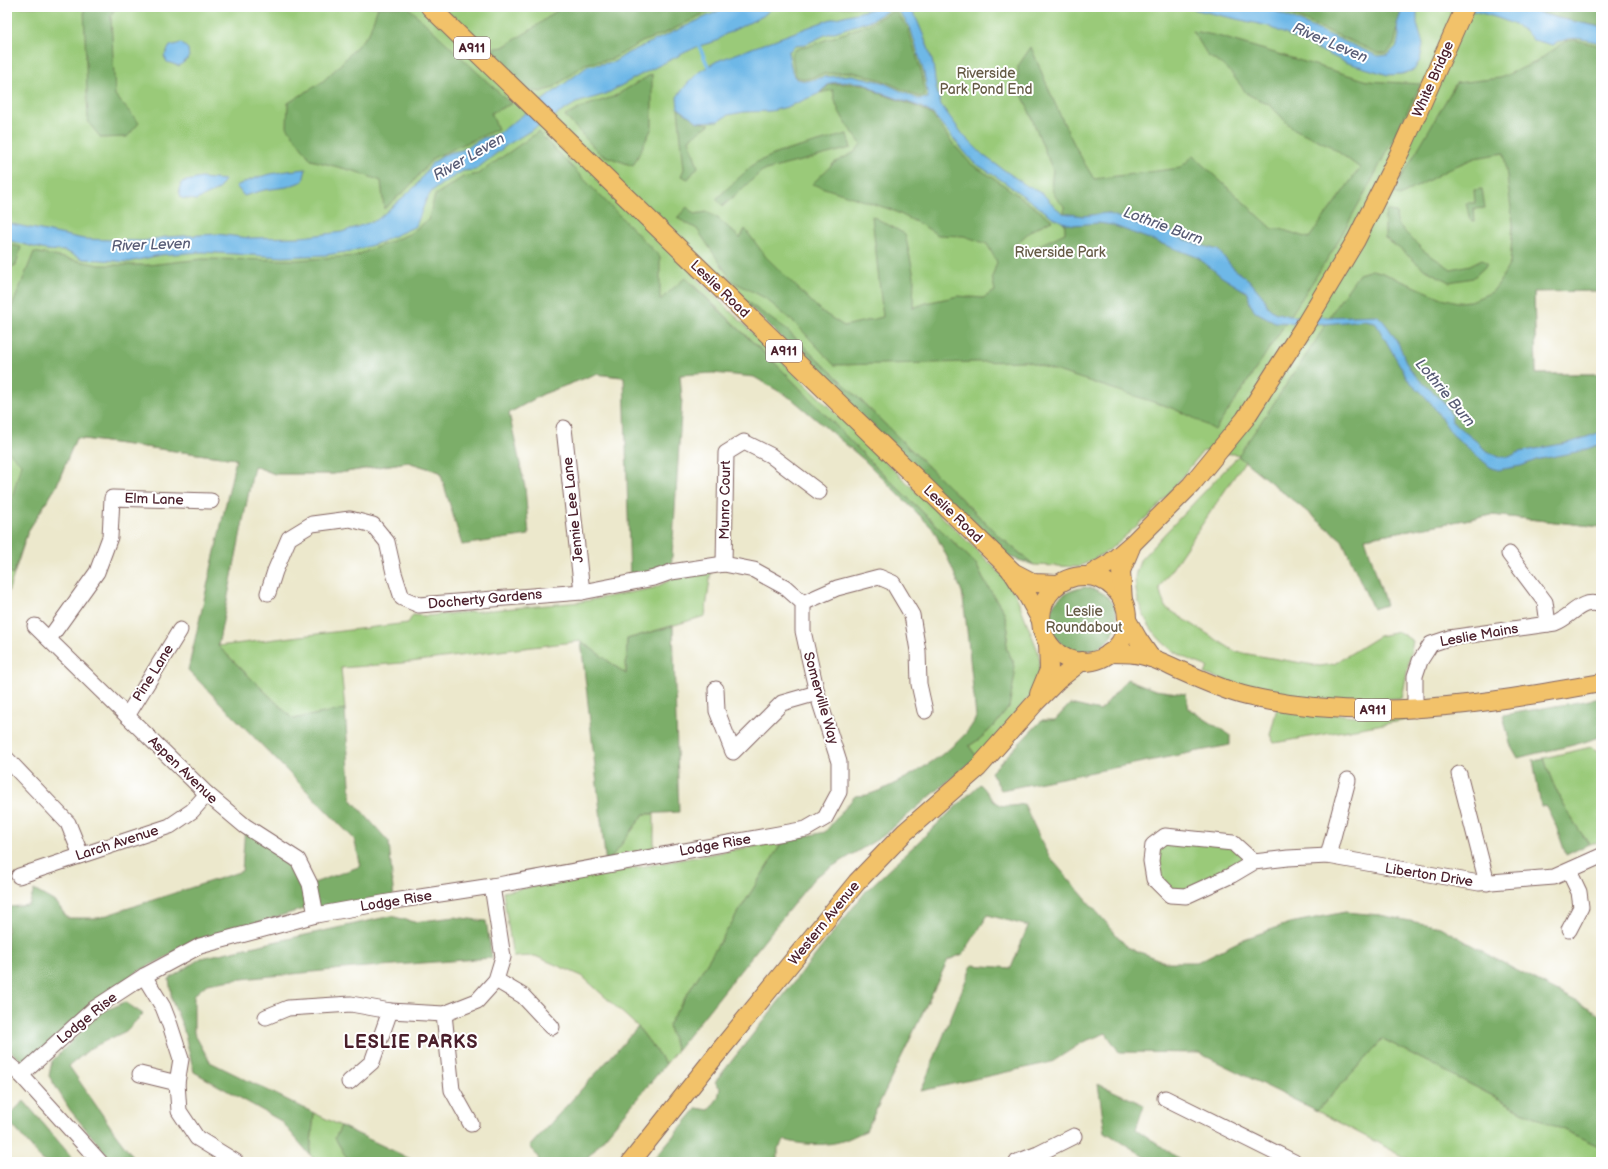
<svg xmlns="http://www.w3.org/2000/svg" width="1608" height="1169" font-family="'Balsamiq Sans',sans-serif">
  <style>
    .green { fill: #9aca79; stroke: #727452 }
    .forest { fill: #7bae69; stroke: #62664a }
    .water { fill: #6eb8e7; stroke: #5c6c89; fill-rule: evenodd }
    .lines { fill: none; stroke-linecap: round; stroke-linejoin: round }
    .stream { stroke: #6eb8e7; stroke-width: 3.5 }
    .minor-casing { stroke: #836563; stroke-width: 17 }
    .major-casing { stroke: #836563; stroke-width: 20 }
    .minor { stroke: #fff; stroke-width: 15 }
    .major { stroke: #f2c26a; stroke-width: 18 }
    .labels { text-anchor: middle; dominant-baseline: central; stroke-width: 4; stroke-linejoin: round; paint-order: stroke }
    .shield { fill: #fff; stroke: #80626b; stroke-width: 1 }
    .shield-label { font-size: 13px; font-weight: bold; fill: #4a1f2b }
    .park-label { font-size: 14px; fill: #665b46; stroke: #fff }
    .street-label { font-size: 14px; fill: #4a1f2b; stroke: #fff }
    .water-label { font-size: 15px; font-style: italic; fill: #585c76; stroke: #fff }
    .district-label { font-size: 18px; font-weight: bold; letter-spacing: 1px; fill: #4a1f2b; stroke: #fff }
  </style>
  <rect width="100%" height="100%" fill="#fff"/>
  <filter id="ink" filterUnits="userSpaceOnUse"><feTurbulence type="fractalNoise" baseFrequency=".025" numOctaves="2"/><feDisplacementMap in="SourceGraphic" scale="8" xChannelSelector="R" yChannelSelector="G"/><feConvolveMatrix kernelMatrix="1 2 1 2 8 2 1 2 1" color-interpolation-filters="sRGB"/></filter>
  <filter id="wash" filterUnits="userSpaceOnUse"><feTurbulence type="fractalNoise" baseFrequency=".012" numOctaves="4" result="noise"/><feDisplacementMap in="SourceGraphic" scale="16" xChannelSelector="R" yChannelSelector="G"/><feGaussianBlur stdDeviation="0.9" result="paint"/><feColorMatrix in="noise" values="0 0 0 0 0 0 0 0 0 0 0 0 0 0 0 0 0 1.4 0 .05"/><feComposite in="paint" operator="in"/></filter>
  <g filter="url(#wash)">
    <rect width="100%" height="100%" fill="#ece8cc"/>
    <g class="green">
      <polygon points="7,7 1601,7 1601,202 1534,292 1536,374 1601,374 1601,527 1492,515 1364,538 1252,456 1203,451 1156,509 1108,551 1079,567 1034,565 999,536 847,387 788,331 691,273 997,570 1008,583 1016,595 1038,651 1040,662 1039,674 1033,693 977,757 969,746 981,738 996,724 1009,707 1013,661 1006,648 1008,630 1004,612 983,579 976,564 872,463 782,370 686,278 655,381 596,374 543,394 509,413 440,472 408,462 333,474 275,474 236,459 76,438 56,487 28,531 7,596 7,269 16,264 7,245"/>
      <path d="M1238,456l7,5 -86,127 6,19 71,45 84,14 14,-2 45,-28 20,-4 14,9 -11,57 -61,3 -78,-9 -58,-18 3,-7c-10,-4 -22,-8 -31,-14 -25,-14 -42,-46 -42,-75 0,-6 4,-12 5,-18z"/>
      <polygon points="711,572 705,616 627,639 626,674 581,641 402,663 341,668 345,709 293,719 218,646 408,623 413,615 426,616 580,602 654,588 672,579"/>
      <polygon points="1277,708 1355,716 1418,718 1274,743 1270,735"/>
      <path d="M1591,747l10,6v89l-12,2c-19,-26 -36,-54 -45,-86z"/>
      <polygon points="644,814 654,814 654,856 606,865"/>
      <polygon points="1165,836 1233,843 1254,862 1170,895 1151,861"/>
      <polygon points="783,841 668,1025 677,1050 666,1064 638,1027 582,976 535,956 513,957 503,892"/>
      <polygon points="1383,1039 1524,1112 1601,1147 1601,1162 1414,1162 1317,1111"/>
      <polygon points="314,1113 341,1126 335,1138 349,1162 317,1162 310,1155"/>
    </g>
    <g class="forest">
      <polygon points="84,7 115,7 111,17 115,95 139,123 127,137 101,138 88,122"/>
      <polygon points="378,7 408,7 511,104 491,113 498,129 433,158 408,188 384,209 381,181 357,172 311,160 287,127 288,103 322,82 339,66 369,33"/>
      <polygon points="562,7 717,7 668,32 642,42 612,59 585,64 553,88 541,92 525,90 484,50 503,47 532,29"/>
      <polygon points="1274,7 1388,7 1393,9 1394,7 1403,7 1394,45 1387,53 1378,53"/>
      <polygon points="1519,7 1601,7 1601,27 1557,18"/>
      <path d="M895,11l13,17 14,46 3,22 -6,1 -37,-17 -30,-8 -29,2 -16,5 -11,-2 -2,-7 -2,-17c5,-6 10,-5 17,-7 18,-7 37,-13 55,-20 11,-4 21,-13 31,-15z"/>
      <path d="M1193,31l25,5 150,45 53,3 -48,94 -41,74 -93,143 -24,35 -25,-14 -21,-9 -143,-46 -192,4 -36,-39 -33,-28 -33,-17 -35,-52 -20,-11 10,-11 7,7 13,-2 12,7 21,19 5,-9 21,28 55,54 23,15 39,-9 -11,-101 33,18 9,42 -1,32 13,-5 32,-7 25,2 12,-7 -3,-14 5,-15 -10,-18 -23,-8 -26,-1 -18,-11 -28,-14 -80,-26 22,-21 21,-11 6,-8c-12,-17 -26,-32 -28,-54l-13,3 10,-9h34l15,9 41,15 12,7 22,30 17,19 27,17 54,39 -20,10 -21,18 7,7 47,-22 -1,-27c-13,-12 -14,-18 -11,-35l-35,-87v-18l13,-19c19,45 37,91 63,132l86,-11 13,-12 80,73h7l29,9 51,-70 -30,-22 -38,-18 -22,-23 -23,-11 -16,-21 -10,-9 -13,-8z"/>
      <polygon points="1575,40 1601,46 1601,291 1534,292 1536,374 1601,374 1601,527 1492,515 1365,538 1386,605 1373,609 1342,540 1238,456 1315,342 1336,306 1359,274 1372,270 1383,273 1442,298 1458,302 1471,301 1492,292 1499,283 1510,263 1513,224 1504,153 1475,158 1451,168 1400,196 1393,192 1456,83 1500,78 1536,62 1566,41"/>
      <polygon points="652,74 652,128 633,166 600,154 565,116 585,106 613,97"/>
      <polygon points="678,108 698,122 710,124 689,139 698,167 688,179 681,176 684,169"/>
      <path d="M538,132l122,125v43l25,-22 97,92 90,93 104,101 7,15 21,33 4,18 -2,18 7,13 2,14 -6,32 -13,17 -15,14 -12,8 8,11 -94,79 -68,41 -138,173 -9,-25 115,-184 42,-9 30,-36c5,-1 11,0 15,-2 29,-9 97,-49 106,-77l-10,-96 -4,-29 -13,-31 -16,-32 -70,-70 -71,-60 -38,-22 -41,-4 -33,2 2,24 -11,173 -41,10 -6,-205 -28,-3 -53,20 -34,19 16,74 4,48 -67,10 -22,-73 -32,-10 -75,12h-58l-21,-8 -36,180 75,73 52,-10 6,90 38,43 5,59 -78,14 -2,-9 -113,33 -60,31 -30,18 -86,76 -18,-16v-144l3,3 19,-2 5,-15 23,13 10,15h31l144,-47 3,-45 53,34 13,24 50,-18 -7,-27 -166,-169 48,-211 -160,-21 -20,49 -28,44 -15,44 -6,-4v-35l2,-27 12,-45 -14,-14v-131l27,-67 65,13h49l54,-6 95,1 58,-4 54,-22 19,-14 7,-25 28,-18 15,-3z"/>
      <polygon points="847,134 851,148 762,171 723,206 716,199 755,163 778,153"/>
      <polygon points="1482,189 1485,208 1474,209 1475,221 1470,220 1466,203 1475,203 1474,190"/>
      <polygon points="1387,210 1396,213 1397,224 1424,251 1451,269 1470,265 1482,259 1488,264 1473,278 1449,282 1424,269 1400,249 1385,238 1385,217"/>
      <polygon points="7,244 21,247 16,265 7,269"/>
      <polygon points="738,295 788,331 847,387 999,536 1034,565 1000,554"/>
      <path d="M1085,587c55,9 30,74 -10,63 -10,-2 -17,-7 -21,-16 -11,-28 5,-42 31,-47z"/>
      <polygon points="673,626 679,812 644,814 606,865 581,641 626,674 627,639"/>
      <polygon points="1127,679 1155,690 1186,694 1189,709 1230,735 1230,745 1001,790 991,772 1042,720 1055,720 1070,704 1100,711"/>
      <path d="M1601,698v38c-26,11 -55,14 -83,22l-8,-14 -7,-29z"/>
      <path d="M1544,758c9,32 26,60 45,86l-23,11 -10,-29 -10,-20 -5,1 -8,-47z"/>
      <path d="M980,784c6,5 8,11 13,16 8,9 20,6 31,4l24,51 79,92 38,15h32l47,-23 46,-16 55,-11 35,3 60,12 72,41 83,43 6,5v131l-77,-35 -141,-73 -66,72 -118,-58 -80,-1 -13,-19 -23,9 -31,20 -131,29 51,-126 39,3 17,-42 -40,-11 -25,39 -15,6 -82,171c-9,3 -18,9 -27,11 -14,4 -40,3 -54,-2l-7,8v14h-127l46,-54 12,2 9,-12 2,-10 -5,-6 151,-191z"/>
      <polygon points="391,916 414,922 454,917 486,921 492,958 353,968 232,980 207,984 194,995 194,1033 210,1062 314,1113 310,1155 281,1121 194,1072 183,1027 172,1001 169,979 201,958"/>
      <polygon points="125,1002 143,1014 126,1031 91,1048 69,1066 115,1133 137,1162 113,1162 70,1110 49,1076 52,1061 100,1013"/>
      <polygon points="638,1027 666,1064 584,1162 536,1162 539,1159 530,1146"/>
      <polygon points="1098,1084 1144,1105 1136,1129 1184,1162 1154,1162 1105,1132"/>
      <polygon points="24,1101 76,1162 44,1162 7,1119 7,1117"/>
      <polygon points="341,1126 417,1162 349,1162 335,1138"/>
    </g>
    <g class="water">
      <polygon points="727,7 773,7 763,16 724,35 717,41 699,46 686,52 640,75 606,94 576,103 507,145 475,170 463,171 443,183 432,191 426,200 416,226 376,244 352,251 326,255 283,257 202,252 160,255 129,262 102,260 83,259 65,251 46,250 7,240 7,223 84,239 143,241 165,237 217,234 249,238 301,237 342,232 377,220 416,186 432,163 448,153 462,150 483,138 498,134 588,66 614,62 628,53"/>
      <path d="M880,7h29l8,13 10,24 6,20 3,23 5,18 23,31 20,20 43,30 16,8 12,13 8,6 20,3 24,-3 32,12 31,5 5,6 25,9 18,5 15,18 16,12 15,18 4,9 6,5 15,4 39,1 49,-2c9,8 16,19 22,30 4,8 6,18 12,25 12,18 39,29 41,52l24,19 9,9 14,7h10l10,-5 53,-10 29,-10v12l-20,7 -45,9 -15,6 -23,4 -8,-3 -38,-33 -21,-31 -11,-12 -11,-10 -34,-59 -11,-2 -38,4 -51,-2 -19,-10 -6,-8 -2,-11 -26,-16 -25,-20 -85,-32 -14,-2 -24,2 -12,-3 -11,-6 -51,-37 -27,-17 -40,-48 -12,-7 -42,-15 -15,-9 -15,-1 -19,1 -12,11 -31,13 -16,4 -27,1 -16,3 -10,6 -20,1 -20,-14 -1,-11 10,-13 12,-12 18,-11 111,-41zM896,8l14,19 14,46 4,25 -10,1 -36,-17 -30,-7 -29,2 -16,4 -11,-2 -4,-8 -4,-19 7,-6 9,-1 21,-10 47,-15 17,-10z"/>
      <polygon points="1183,7 1266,7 1378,56 1388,55 1397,46 1399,35 1397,24 1403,7 1419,7 1417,8 1417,24 1423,44 1420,60 1414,70 1402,74 1388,75 1345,62 1268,26"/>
      <path d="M1457,7h62l38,11 44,9v16c-20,-4 -29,-9 -48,2l-20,-5c-13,-20 -54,-27 -76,-33z"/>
      <polygon points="181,43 188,49 189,58 179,66 167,62 164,56 170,46"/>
      <path d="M306,169l-3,12 -16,6 -23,3 -20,6 -8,-10c22,-11 46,-15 70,-17z"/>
      <polygon points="201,178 225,180 218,190 196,200 181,198 179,189 182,182"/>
    </g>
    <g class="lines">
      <polyline class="stream" points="699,46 708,66"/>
    </g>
  </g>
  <g filter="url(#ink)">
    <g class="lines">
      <g class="minor-casing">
        <g id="minor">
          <polyline points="564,428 582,592"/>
          <polyline points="1509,554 1545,602 1548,624"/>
          <polyline points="724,564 726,453 744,442 770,455 819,492"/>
          <polyline points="803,603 837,588 879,577 893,583 912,615 918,651 919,684 925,711"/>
          <polyline points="35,626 207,794 245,826 298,860 310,884 316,915"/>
          <polyline points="49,639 97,572 110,537 112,498 211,501"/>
          <polyline points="716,689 717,711 733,752 782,703 817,693"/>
          <path d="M1415,710v-34l5,-15 11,-17 18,-6 106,-15c17,-6 26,-26 46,-18"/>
          <polyline points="127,716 180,630"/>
          <polyline points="7,759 68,823 81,855"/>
          <polyline points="1459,774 1487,883"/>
          <polyline points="1328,856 1348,780"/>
          <polyline points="1254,862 1233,843 1165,836 1153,845 1151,861 1154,879 1170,895 1186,896 1232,875 1254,862 1288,858 1328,856 1479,883 1554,877 1601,856"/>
          <polyline points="1569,871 1579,892 1581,907 1569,930"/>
          <polyline points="19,876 170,826 192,811 207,794"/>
          <polyline points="144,976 163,1007 170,1025 181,1059 177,1083 179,1111 197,1138 236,1162"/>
          <polyline points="496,980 523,996 552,1027"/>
          <polyline points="444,1014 452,1090 471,1124"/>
          <polyline points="266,1017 288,1008 351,1004 390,1011 444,1014 477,1001 496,980 503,957 492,886"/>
          <polyline points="7,1063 21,1075 100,1162"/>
          <polyline points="140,1074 177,1083"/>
          <polyline points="21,1075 95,1008 144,976 200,946 316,915 394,901 492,886 806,829 825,818 839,792 839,762 817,693 803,631 803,603 785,587 754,570 724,564 671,572 654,578 582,592 419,605 402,598 394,573 387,542 373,525 350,519 312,524 289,538 275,571 268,593"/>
          <polyline points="349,1082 372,1062 390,1011"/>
          <polyline points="1165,1098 1294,1162"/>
          <polyline points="1017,1162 1038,1154 1074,1136"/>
        </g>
      </g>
      <g class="major-casing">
        <g id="major">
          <polyline points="430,7 1011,570 1027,595 1041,620"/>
          <polyline points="1011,571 1034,583 1058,584"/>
          <polyline points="1088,576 1110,563 1133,543 1191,485 1245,419 1305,325 1356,240 1401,150 1465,7"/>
          <circle cx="1084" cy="619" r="43"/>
          <polyline points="1123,602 1121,571 1131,547"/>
          <polyline points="1127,620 1138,639 1151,658"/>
          <path d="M1109,653c15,0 29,0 42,5 10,3 19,8 28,12 20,9 47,21 68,26 119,28 235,8 354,-13"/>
          <polyline points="1039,694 1049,670 1048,642"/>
          <polyline points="631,1162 712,1060 857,882 905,832 978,768 1036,702 1058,680 1082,661"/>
        </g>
      </g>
      <use href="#minor" class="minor"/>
      <use href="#major" class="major"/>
    </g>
  </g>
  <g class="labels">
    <g class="shield">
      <rect x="454" y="37" width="36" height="22" rx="3"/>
      <rect x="766" y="340" width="36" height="22" rx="3"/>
      <rect x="1355" y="699" width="36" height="22" rx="3"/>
    </g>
    <g class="shield-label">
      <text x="472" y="48">A911</text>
      <text x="784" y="351">A911</text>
      <text x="1373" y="710">A911</text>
    </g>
    <g class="park-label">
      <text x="986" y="73">Riverside<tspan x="986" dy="16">Park Pond End</tspan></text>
      <text x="1060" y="252">Riverside Park</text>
      <text x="1084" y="611">Leslie<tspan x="1084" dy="16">Roundabout</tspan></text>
    </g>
    <g class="street-label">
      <text transform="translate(1433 79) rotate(-66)">White Bridge</text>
      <text transform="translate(720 289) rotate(44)">Leslie Road</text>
      <text transform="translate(154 499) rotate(2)">Elm Lane</text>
      <text transform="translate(725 500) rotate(-89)">Munro Court</text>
      <text transform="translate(573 510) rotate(-96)">Jennie Lee Lane</text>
      <text transform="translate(953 514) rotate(44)">Leslie Road</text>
      <text transform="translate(485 599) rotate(-5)">Docherty Gardens</text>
      <text transform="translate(1479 635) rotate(-10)">Leslie Mains</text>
      <text transform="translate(153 673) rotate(-58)">Pine Lane</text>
      <text transform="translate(821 698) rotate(74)">Somerville Way</text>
      <text transform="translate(183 770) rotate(44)">Aspen Avenue</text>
      <text transform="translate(117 843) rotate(-18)">Larch Avenue</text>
      <text transform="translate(715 845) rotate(-10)">Lodge Rise</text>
      <text transform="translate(1429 875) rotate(9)">Liberton Drive</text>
      <text transform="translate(396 901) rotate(-9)">Lodge Rise</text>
      <text transform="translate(824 923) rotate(-51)">Western Avenue</text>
      <text transform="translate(87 1018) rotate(-39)">Lodge Rise</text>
    </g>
    <g class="water-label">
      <text transform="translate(1330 43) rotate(23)">River Leven</text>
      <text transform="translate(469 157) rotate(-30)">River Leven</text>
      <text transform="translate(1163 226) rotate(20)">Lothrie Burn</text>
      <text transform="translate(151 245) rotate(-2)">River Leven</text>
      <text transform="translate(1445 393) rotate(50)">Lothrie Burn</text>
    </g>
    <g class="district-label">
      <text x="411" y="1042">LESLIE PARKS</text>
    </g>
  </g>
  <rect width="1608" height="1169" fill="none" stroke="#fff" stroke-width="24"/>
</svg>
